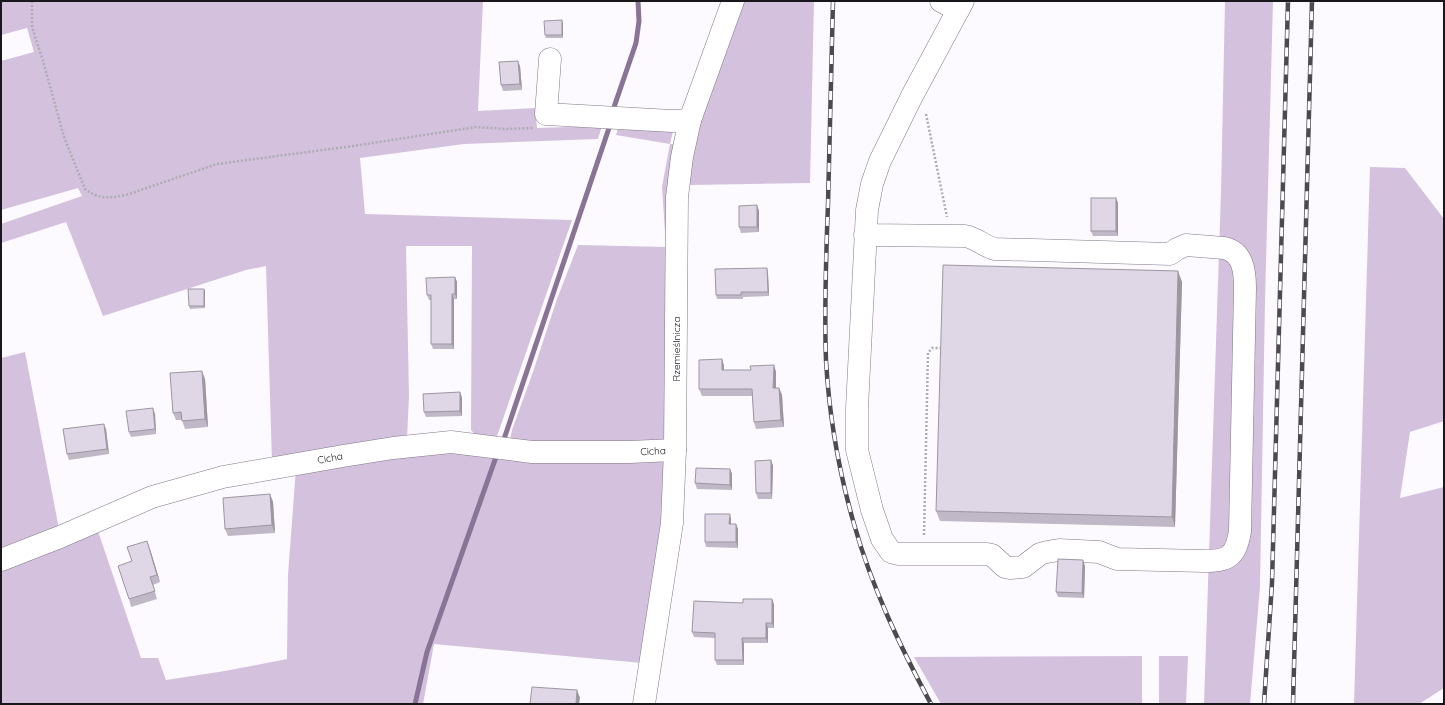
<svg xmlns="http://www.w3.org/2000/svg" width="1445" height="705" font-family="Quicksand,sans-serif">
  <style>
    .green { fill: #d3c1de }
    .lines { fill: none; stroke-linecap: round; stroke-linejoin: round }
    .stream { stroke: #897496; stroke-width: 5 }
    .minor-casing { stroke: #807886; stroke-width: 23 }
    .path { stroke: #afacb1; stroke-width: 2.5; stroke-dasharray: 2 2; stroke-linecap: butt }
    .minor { stroke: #fff; stroke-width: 22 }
    .rail-casing { stroke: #4c494f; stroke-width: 4.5 }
    .rail { stroke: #fff; stroke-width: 3; stroke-dasharray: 9; stroke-linecap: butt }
    .wall { fill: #c0b8c6 }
    .shaded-wall { fill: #9c96a1 }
    .building { fill: #dfd6e6; stroke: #9c96a1 }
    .labels { text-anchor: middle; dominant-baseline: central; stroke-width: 4; stroke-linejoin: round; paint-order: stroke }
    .street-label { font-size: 10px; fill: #19161c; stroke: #fff }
  </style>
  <rect width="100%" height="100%" fill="#fcfafe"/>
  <g class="green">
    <polygon points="1,1 483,1 478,111 535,108 537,128 602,126 598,139 464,144 360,158 365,214 572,220 495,442 478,438 471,430 472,246 406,246 409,396 407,439 272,462 266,266 246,270 103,316 66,222 1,243 1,224 82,196 78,188 1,210 1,61 34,52 27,28 1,35"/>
    <polygon points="740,1 814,1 810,183 690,185 691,156 702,105"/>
    <polygon points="1225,1 1273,1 1265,301 1260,587 1250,704 1204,704 1221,192"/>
    <polygon points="619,125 673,131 670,144 677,144 669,433 664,442 509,445 512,430 533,372 557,299 578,245 666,247 662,187 670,144 616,135"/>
    <polygon points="1370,167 1405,168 1444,219 1444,421 1410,432 1400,498 1444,487 1444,688 1419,704 1354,704"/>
    <polygon points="25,352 59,529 1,552 1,358"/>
    <polygon points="450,451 664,458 662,522 642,663 434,644 423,704 1,704 1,567 98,531 141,658 158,658 166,680 225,671 287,659 288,575 296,468"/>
    <polygon points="1142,656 1142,704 941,704 914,657"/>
    <polygon points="1159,656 1188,656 1186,704 1159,704"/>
  </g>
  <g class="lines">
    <g class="stream">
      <polyline points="613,110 636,43 639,21 638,1"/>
      <polyline points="503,442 609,128"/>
      <polyline points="415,704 427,652 496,457"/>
    </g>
    <g class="minor-casing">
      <g id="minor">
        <polyline points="941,1 958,10"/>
        <polyline points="550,59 546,114 672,121 690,120"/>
        <path d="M865,235l100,1c12,2 18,10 30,13l175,5 7,-5 9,-4 38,3c19,4 21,23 21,40l-5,243c-4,26 -12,30 -36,30l-87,-2 -18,-7 -40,-2 -12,2 -7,2 -17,13 -13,1 -5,-1 -13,-12 -5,-1h-88l-8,-2 -9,-13 -10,-29 -15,-60v-42l10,-198 5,-26 8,-23 32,-65 51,-95"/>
        <polyline points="1,560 60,537 152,497 223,477 343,456 393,448 451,442 532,452 629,452 675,450"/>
        <polyline points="644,704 672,523 675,450 677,197 682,157 690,120 733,1"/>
      </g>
    </g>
    <g class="path">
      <path d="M32,1v26l11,34 21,76 21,52c15,11 24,9 41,6l91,-31 136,-18 123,-19 30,2 27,-1"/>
      <polyline points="926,114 947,217"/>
      <polyline points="924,535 928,353 932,348 944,348"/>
    </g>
    <use href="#minor" class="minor"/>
    <g class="rail-casing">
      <g id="rail">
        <path d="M833,1c-2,68 -3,135 -5,203 -2,52 -4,104 -2,156 3,55 13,112 28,164 18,64 46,122 77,180"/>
        <polyline points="1264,704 1272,583 1288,1"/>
        <polyline points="1293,704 1312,1"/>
      </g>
    </g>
    <use href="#rail" class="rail"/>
  </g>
  <g class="wall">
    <polygon points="563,23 563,38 546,38 545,35"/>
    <polygon points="520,66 522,90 503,91 501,85"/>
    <polygon points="1116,198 1118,203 1118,236 1093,236 1091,231"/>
    <polygon points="757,205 759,211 759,232 741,233 739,227"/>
    <polygon points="768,273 769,296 743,297 743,299 717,299 716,295"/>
    <polygon points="455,277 457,282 457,299 454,299 454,349 433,349 431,344 431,300 429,300 427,295"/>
    <polygon points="1182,282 1175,527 940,521 936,511"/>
    <polygon points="204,289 205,291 205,308 190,309 189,306"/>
    <polygon points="722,359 724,366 724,370 751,370 774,365 776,372 776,388 779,388 782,395 784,427 756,429 754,422 752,396 702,396 699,389"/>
    <polygon points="205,379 208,427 185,429 182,420 176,420 173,413"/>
    <polygon points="460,392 462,398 462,416 426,417 424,412"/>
    <polygon points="155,414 156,434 131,437 129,432"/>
    <polygon points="106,429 109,454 69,460 67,454"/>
    <polygon points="771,460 773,466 772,499 758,499 756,493"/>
    <polygon points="730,469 732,474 732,490 697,489 695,483"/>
    <polygon points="270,494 273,502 275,533 228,536 225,529"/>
    <polygon points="731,519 731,524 738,529 738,548 706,547 705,542"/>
    <polygon points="150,549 160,582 153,585 157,599 131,607 129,599 132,561"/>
    <polygon points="1085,566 1084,598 1058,597 1056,592"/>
    <polygon points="774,604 774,628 768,628 768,643 744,643 744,665 717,665 715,660 715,638 694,637 692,632"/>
  </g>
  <g class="shaded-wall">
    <polygon points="562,20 563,23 563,38 562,35"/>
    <polygon points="518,61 520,66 522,90 520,84"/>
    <polygon points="1116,198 1118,203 1118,236 1116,231"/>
    <polygon points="757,205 759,211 759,232 757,227"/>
    <polygon points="767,268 768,273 769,296 768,292"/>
    <polygon points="1178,271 1182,282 1175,527 1172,517"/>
    <polygon points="455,277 457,282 457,299 455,294"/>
    <polygon points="204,289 205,291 205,308 204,306"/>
    <polygon points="452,294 454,299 454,349 452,344"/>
    <polygon points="722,359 724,366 724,377 722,370"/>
    <polygon points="774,365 776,372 776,395 773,388"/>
    <polygon points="202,371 205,379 208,427 205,419"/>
    <polygon points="779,388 782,395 784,427 781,420"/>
    <polygon points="460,392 462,398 462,416 460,411"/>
    <polygon points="153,408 155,414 156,434 155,429"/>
    <polygon points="104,424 106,429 109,454 107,449"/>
    <polygon points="771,460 773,466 772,499 771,493"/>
    <polygon points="730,469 732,474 732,490 730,485"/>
    <polygon points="270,494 273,502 275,533 272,525"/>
    <polygon points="730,514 731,519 731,529 729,524"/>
    <polygon points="736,524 738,529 738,548 736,542"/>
    <polygon points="147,541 150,549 160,582 157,575"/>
    <polygon points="1083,560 1085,566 1084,598 1082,593"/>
    <polygon points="772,599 774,604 774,628 772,623"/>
    <polygon points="766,623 768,628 768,643 766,638"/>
    <polygon points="742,638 744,643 744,665 743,660"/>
    <polygon points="577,690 580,698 579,704 576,704"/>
  </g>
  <g class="building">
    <polygon points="562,20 562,35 545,35 544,21"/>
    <polygon points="518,61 520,84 501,85 499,62"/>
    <rect x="1091" y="198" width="25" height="33"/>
    <polygon points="757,205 757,227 739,227 739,206"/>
    <polygon points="943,265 1178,271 1172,517 936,511"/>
    <polygon points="767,268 768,292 741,292 741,295 716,295 715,269"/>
    <polygon points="455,277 455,294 452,294 452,344 431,344 431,295 427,295 426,278"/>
    <polygon points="188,289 204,289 204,306 189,306"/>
    <polygon points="722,359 722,370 751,370 750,366 774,365 773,388 779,388 781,420 754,422 752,389 699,389 699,360"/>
    <polygon points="202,371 205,419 182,421 181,412 173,413 170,373"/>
    <polygon points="460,392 460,411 424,412 423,394"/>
    <polygon points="153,408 155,429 129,432 126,411"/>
    <polygon points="104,424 107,449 67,454 63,429"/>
    <polygon points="771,460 771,493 756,493 755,461"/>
    <polygon points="696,468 730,469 730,485 695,483"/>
    <polygon points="270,494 272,525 225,529 223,498"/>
    <polygon points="705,514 730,514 729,524 736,524 736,542 705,542"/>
    <polygon points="147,541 157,575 150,577 155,591 129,599 118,566 132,561 127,547"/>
    <polygon points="1058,559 1083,560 1082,593 1056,592"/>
    <polygon points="743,599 772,599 772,623 766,623 766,638 742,638 743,660 715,660 715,633 692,632 694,601 743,603"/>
    <polygon points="532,687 577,690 576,704 530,704"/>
  </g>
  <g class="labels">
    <g class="street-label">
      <text transform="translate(676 349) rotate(-90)">Rzemieślnicza</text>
      <text transform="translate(653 451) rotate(-3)">Cicha</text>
      <text transform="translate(330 458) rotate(-10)">Cicha</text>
    </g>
  </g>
  <rect width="1445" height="705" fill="none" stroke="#19161c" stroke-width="4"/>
</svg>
